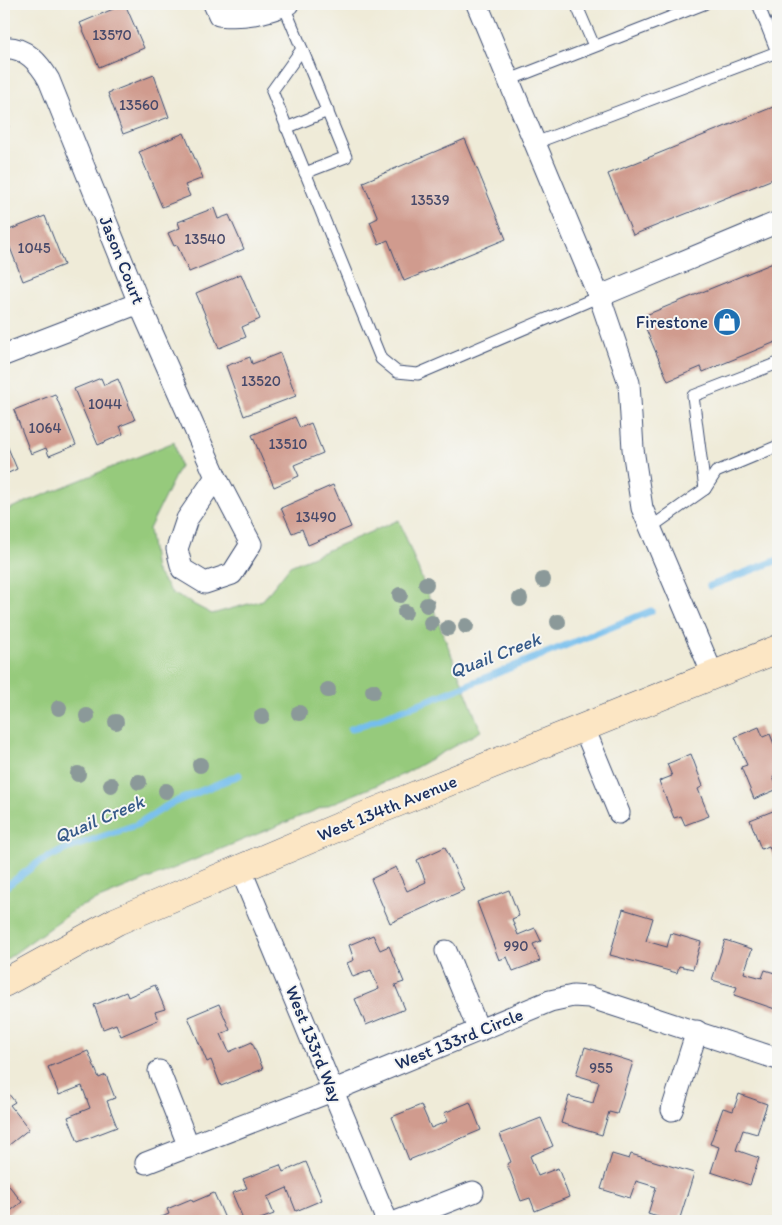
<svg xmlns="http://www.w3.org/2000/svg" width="782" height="1225" font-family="Itim,sans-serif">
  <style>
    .green { fill: #96ca7c; stroke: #587c6d }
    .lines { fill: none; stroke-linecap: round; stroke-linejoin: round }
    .stream { stroke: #74beed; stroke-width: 7 }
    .building { fill: #d09b8e }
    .lane-casing { stroke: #3b4b70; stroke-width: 13 }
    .street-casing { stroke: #3b4b70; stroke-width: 23 }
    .secondary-casing { stroke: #3b4b70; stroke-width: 29 }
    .lane { stroke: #fff; stroke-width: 11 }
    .street { stroke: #fff; stroke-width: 21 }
    .secondary { stroke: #fce6c4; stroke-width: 28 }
    .tree { fill: #8b9999 }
    .labels { text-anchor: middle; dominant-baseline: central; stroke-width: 4; stroke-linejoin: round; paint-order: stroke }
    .number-label { font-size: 15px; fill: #484a6a }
    .street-label { font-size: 18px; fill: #1b2f5e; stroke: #f6f6f2 }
    .poi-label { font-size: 18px; fill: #1b2f5e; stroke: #f6f6f2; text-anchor: end }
    .water-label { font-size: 19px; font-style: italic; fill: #365a89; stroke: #f6f6f2 }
  </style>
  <rect width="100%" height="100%" fill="#f6f6f2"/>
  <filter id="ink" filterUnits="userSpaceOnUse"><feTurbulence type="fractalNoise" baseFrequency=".02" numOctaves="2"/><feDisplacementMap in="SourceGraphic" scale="10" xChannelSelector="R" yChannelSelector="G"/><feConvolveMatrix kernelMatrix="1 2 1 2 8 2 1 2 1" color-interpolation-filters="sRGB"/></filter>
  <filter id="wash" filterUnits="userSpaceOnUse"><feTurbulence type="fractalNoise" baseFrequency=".0096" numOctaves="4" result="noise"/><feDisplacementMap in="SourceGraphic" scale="20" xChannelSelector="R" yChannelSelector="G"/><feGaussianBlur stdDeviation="1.12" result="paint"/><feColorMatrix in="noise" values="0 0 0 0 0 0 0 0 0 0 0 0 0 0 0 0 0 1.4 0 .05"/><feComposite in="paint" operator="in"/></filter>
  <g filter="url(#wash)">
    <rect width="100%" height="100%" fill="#efebd8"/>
    <polygon class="green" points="174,442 180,466 149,529 155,570 172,593 212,614 263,600 290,566 399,520 481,731 404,774 77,908 4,961 4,511"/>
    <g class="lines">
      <g class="stream">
        <polyline points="710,586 778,560"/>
        <polyline points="351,729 435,698 651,611"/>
        <polyline points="4,888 39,862 66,849 136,825 170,804 239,775"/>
      </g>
    </g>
    <g id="blocks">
      <g class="building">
        <polygon points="125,4 144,48 99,67 80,23"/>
        <polygon points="154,75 169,117 123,134 108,93"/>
        <polygon points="778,105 778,177 633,235 608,174"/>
        <polygon points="4,115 9,127 4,130"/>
        <polygon points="184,133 203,178 185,185 190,196 162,207 139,152"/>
        <polygon points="465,139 506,239 404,281 388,240 379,244 370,222 378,218 363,182"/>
        <polygon points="214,208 218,219 229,215 244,249 189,272 177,245 174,246 168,233 180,228 178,222"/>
        <polygon points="45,216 64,265 23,281 4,232"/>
        <polygon points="778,261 778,341 703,372 701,367 668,381 641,317"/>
        <polygon points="241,274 260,319 242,327 246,337 219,348 196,293"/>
        <polygon points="280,353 296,396 244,416 226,366 250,357 252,364"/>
        <polygon points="101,378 104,385 118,379 135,420 120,426 123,434 98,445 74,389"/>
        <polygon points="55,394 76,445 49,456 46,448 31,454 14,410"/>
        <polygon points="295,417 300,428 311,423 323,453 294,465 299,476 274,487 252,435"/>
        <polygon points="4,438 17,469 4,475"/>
        <polygon points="333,485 351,527 308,545 302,529 292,533 281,508"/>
        <polygon points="759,727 763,737 770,734 778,754 778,775 773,777 778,789 754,799 741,767 747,765 735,737"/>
        <polygon points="691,754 703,786 698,789 709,816 685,825 681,816 674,818 659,781 672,776 667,764"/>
        <polygon points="778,809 778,869 769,846 761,849 750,820"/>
        <polygon points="445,847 464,890 390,923 371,879 396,867 407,891 426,882 417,860"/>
        <polygon points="509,890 519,916 512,919 518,935 535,928 541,941 533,944 540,961 513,971 507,957 499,960 477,902"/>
        <polygon points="623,909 653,918 646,941 667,947 671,933 701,942 693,969 679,966 677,973 610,955"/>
        <polygon points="373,935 380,950 389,946 404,982 395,985 405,1009 366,1025 355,999 379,989 371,970 353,977 347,963 354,960 349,945"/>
        <polygon points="725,940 752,949 744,973 762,978 765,970 778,974 778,1010 734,995 737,987 712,980"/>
        <polygon points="155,985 165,1009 155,1012 158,1020 121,1036 116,1024 103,1029 94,1005 126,992 128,997"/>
        <polygon points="219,1004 230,1030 221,1034 229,1052 252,1042 263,1069 221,1086 211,1060 207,1062 188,1017"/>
        <polygon points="585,1047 633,1062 617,1114 609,1112 602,1135 561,1123 569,1096 593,1103 599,1082 576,1075"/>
        <polygon points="88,1051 99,1078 106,1075 115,1098 107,1101 117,1127 78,1142 68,1117 90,1108 82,1086 59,1095 48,1067"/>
        <polygon points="4,1088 15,1102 10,1105 29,1129 9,1145 4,1138"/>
        <polygon points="739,1094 767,1104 757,1134 743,1130 736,1150 759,1158 750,1185 711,1172 719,1147 710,1144 723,1108 733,1111"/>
        <polygon points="470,1102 481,1130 409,1160 392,1117 421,1105 431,1128 448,1121 444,1113"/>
        <polygon points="541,1118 553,1146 530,1156 538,1176 558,1168 569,1197 535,1211 530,1198 521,1201 507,1164 511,1162 500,1134"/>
        <polygon points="612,1154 629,1159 631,1154 694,1173 679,1221 671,1221 648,1214 656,1187 636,1181 630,1198 601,1189"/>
        <polygon points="306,1162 322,1200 296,1211 287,1188 267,1197 274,1214 255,1221 244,1221 232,1193 247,1188 243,1179 280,1165 283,1172"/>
        <polygon points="6,1182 22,1202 4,1216 4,1184"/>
        <polygon points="214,1193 226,1221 151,1221 169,1214 167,1209 191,1199 193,1202"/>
      </g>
    </g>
  </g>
  <g filter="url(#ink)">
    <use href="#blocks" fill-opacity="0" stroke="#3b4b70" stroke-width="1"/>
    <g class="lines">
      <g class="lane-casing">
        <g id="lane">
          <polyline points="576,4 594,46"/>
          <polyline points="284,6 302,49 272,91 381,359 397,372 418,374 598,297"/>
          <polyline points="302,49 346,157 305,173"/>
          <polyline points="509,80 704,4"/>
          <polyline points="286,128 328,111"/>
          <polyline points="535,143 777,52 758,4"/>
          <polyline points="705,489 693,396 778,363"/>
          <polyline points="650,528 705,489 716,472 778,446"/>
        </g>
      </g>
      <g class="street-casing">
        <g id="street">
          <path d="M214,4l5,11c25,3 46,-2 69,-11"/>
          <polyline points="477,4 602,304 629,383 633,449 642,508 713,675"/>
          <path d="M4,48c21,-2 36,16 45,32l90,223 77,174 -29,42 -10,30 5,20 23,14 27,-9 19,-30 -35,-67"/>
          <polyline points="598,297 778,222"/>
          <polyline points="4,355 139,303"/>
          <polyline points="584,728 619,813"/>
          <polyline points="240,868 387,1221"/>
          <polyline points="446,951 479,1031"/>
          <polyline points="159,1071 189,1147"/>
          <polyline points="672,1110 697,1031"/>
          <polyline points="146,1163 332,1091 550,1001 573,996 589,997 778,1059"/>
          <polyline points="398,1221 473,1192"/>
        </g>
      </g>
      <g class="secondary-casing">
        <polyline id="secondary" points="4,983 117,921 374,812 778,649"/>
      </g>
      <use href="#lane" class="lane"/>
      <use href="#street" class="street"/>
      <use href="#secondary" class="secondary"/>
    </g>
    <g class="tree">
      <circle cx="543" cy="580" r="8"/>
      <circle cx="426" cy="584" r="8"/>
      <circle cx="400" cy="595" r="8"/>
      <circle cx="520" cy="599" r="8"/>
      <circle cx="427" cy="605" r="8"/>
      <circle cx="405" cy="612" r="8"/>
      <circle cx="558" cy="622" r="8"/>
      <circle cx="431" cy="623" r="8"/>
      <circle cx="466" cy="626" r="8"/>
      <circle cx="448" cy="628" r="8"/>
      <circle cx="328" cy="690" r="8"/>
      <circle cx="373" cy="691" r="8"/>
      <circle cx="59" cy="708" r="8"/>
      <circle cx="299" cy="713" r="8"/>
      <circle cx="87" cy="716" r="8"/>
      <circle cx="262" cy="716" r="8"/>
      <circle cx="116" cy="722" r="8"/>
      <circle cx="200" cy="765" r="8"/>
      <circle cx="78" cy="774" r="8"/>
      <circle cx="139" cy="782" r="8"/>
      <circle cx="111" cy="785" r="8"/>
      <circle cx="166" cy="791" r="8"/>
    </g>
  </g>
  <defs>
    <g id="shop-disc" transform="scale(1.4375)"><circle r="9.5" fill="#1f6fb2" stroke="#f6f6f2"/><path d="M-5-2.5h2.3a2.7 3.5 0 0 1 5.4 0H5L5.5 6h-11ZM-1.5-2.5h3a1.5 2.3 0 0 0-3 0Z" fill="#fff"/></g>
  </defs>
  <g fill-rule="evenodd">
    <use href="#shop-disc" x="727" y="322"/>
  </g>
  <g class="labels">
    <g class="number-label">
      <text x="112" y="35">13570</text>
      <text x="139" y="105">13560</text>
      <text x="430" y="200">13539</text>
      <text x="205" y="239">13540</text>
      <text x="34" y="248">1045</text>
      <text x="261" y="381">13520</text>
      <text x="105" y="404">1044</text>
      <text x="45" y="428">1064</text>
      <text x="288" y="444">13510</text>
      <text x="316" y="517">13490</text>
      <text x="516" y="946">990</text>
      <text x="601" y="1068">955</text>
    </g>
    <g class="street-label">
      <text transform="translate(122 260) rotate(68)">Jason Court</text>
      <text transform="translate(387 808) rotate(-22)">West 134th Avenue</text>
      <text transform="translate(459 1039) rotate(-22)">West 133rd Circle</text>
      <text transform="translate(314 1044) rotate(68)">West 133rd Way</text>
    </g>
    <g class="poi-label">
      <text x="708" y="322">Firestone</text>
    </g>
    <g class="water-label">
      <text transform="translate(495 655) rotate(-21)">Quail Creek</text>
      <text transform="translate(99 819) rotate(-23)">Quail Creek</text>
    </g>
  </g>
  <rect width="782" height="1225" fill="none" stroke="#f6f6f2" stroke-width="20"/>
</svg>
